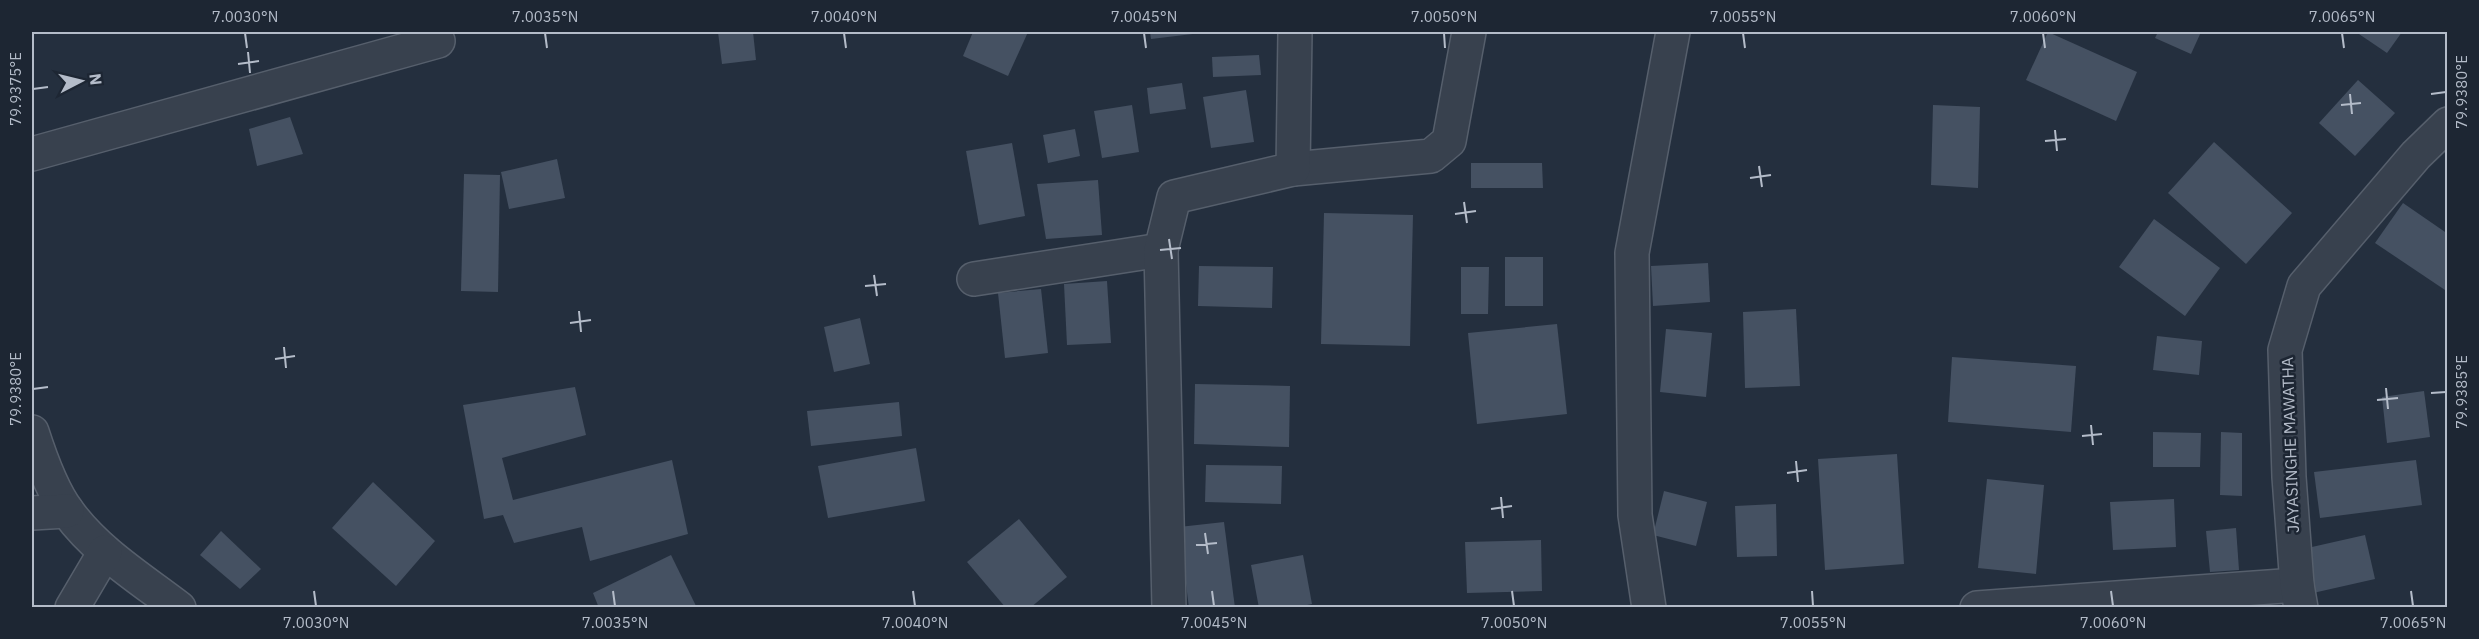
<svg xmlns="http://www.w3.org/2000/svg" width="2479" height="639" font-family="'IBM Plex Sans',sans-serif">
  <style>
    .building { fill: #455162 }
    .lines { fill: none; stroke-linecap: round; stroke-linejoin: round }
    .minor-casing { stroke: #565f6c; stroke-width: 36 }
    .minor { stroke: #38414e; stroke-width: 33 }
    .ticks { fill: none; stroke: #b4bcc9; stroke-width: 2 }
    .labels { text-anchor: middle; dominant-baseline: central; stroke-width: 5; stroke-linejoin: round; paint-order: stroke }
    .street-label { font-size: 16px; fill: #b4bcc9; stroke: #1d2633 }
    .neatline { fill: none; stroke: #b4bcc9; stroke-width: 2 }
    .ticks-label { font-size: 15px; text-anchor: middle; fill: #b4bcc9 }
  </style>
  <rect width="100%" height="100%" fill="#242f3e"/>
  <g class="building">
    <polygon points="718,32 753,32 756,60 722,64"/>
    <polygon points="973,32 1028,32 1008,76 963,56"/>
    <polygon points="1150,32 1201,32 1201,33 1151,39"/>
    <polygon points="2048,32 2137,72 2116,121 2026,80"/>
    <polygon points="2158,32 2201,32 2191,54 2155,38"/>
    <polygon points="2356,32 2402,32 2387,53"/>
    <polygon points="1259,55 1261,75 1213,77 1212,57"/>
    <polygon points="2358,80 2395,113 2355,156 2319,123"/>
    <polygon points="1182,83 1186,109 1150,114 1147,88"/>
    <polygon points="1246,90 1254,142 1211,148 1203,97"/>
    <polygon points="1132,105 1139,152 1102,158 1094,111"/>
    <polygon points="1933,105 1980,107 1978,188 1931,185"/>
    <polygon points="290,117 303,154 257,166 249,129"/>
    <polygon points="1075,129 1080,156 1048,163 1043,135"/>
    <polygon points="2214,142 2292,213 2246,264 2168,193"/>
    <polygon points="1012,143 1025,216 979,225 966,151"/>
    <polygon points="557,159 565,198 509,209 501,172"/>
    <polygon points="1471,163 1542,163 1543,188 1471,188"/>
    <polygon points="464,174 500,175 498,292 461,291"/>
    <polygon points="1098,180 1102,235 1046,239 1037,184"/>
    <polygon points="2403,203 2448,234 2448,292 2375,243"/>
    <polygon points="1324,213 1413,215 1410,346 1321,344"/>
    <polygon points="2154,219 2220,268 2185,316 2119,267"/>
    <rect x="1505" y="257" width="38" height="49"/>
    <polygon points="1708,263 1710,302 1653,306 1651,266"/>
    <polygon points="1199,266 1273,267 1272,308 1198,306"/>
    <polygon points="1461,267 1489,267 1488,314 1461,314"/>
    <polygon points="1107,281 1111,343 1067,345 1064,284"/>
    <polygon points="1041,289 1048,353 1005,358 998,293"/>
    <polygon points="1796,309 1800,386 1745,388 1743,312"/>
    <polygon points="860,318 870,364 834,372 824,327"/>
    <polygon points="1557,324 1567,414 1477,424 1468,333"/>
    <polygon points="1666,329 1712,333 1706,397 1660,392"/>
    <polygon points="2157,336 2202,341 2199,375 2153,370"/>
    <polygon points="1952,357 2076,366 2071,432 1948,422"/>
    <polygon points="1195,384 1290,386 1289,447 1194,444"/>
    <polygon points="575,387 586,435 502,458 513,500 672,460 688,534 590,561 582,527 514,543 503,515 484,519 463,405"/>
    <polygon points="2424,391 2430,437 2387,443 2382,397"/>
    <polygon points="899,402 902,436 811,446 807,411"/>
    <polygon points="2153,432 2201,433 2200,467 2153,467"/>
    <polygon points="2221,432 2242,433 2242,496 2220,495"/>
    <polygon points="916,448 925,501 828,518 818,466"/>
    <polygon points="1897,454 1904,564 1825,570 1818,459"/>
    <polygon points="2416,460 2422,505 2320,518 2314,472"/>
    <polygon points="1206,465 1282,466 1281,504 1205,502"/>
    <polygon points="1987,479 2044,485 2036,574 1978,568"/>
    <polygon points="373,482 435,541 396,586 332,528"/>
    <polygon points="1664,491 1707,502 1696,546 1653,535"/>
    <polygon points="2174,499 2176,547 2113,550 2110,502"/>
    <polygon points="1776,504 1777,556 1737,557 1735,506"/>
    <polygon points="1019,519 1067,577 1030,608 1006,608 967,562"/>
    <polygon points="1224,522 1235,608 1189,608 1179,527"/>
    <polygon points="2236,528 2239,570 2210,572 2206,531"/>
    <polygon points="221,531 261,569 240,589 200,555"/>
    <polygon points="2365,535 2375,579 2313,593 2303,549"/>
    <polygon points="1541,540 1542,591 1467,593 1465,542"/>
    <polygon points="671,555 697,608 599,608 593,593"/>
    <polygon points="1303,555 1312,604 1293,608 1259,608 1251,565"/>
  </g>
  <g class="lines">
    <g class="minor-casing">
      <g id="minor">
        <polyline points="32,154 438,41"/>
        <polyline points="1293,169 1431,156 1449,141 1469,32"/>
        <polyline points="974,279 1161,250"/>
        <path d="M32,432c8,25 20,59 36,80 28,39 73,67 111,96"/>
        <polyline points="32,513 67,511"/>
        <polyline points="72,608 105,552"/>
        <polyline points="1169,608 1161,250 1174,197 1293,169 1295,32"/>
        <polyline points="1649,608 1635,515 1632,253 1673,32"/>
        <polyline points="1977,608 2297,585"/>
        <polyline points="2301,608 2297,585 2289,477 2285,350 2304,286 2416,155 2448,124"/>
      </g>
    </g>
    <use href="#minor" class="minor"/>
  </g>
  <path class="ticks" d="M245,33l2,15M545,33l2,15M844,33l2,15M1144,33l2,15M1444,33l1,15M1743,33l2,15M2043,33l2,15M2342,33l2,15M248,52l2,21M238,64l21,-3M33,89l15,-2M2350,94l2,20M2431,94l15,-2M2341,105l20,-2M2055,130l2,21M2045,141l21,-2M1759,166l3,21M1750,178l21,-3M1464,202l3,21M1455,214l21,-3M1169,239l3,20M1160,250l21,-2M874,275l3,21M865,286l21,-2M579,311l2,21M570,323l21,-3M284,347l2,21M275,359l20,-3M2386,388l2,21M33,389l15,-2M2431,393l15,-1M2377,400l21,-2M2091,425l2,20M2082,436l20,-2M1796,461l2,21M1787,473l20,-3M1501,497l2,21M1491,509l21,-3M1205,533l3,21M1196,545l21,-2M314,591l2,15M613,591l2,15M913,591l2,15M1212,591l2,15M1512,591l2,15M1812,591l1,15M2111,591l2,15M2411,591l2,15"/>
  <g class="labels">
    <g class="street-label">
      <text transform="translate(2290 445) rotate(-92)">JAYASINGHE MAWATHA</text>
    </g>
  </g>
  <rect width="2479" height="639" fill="none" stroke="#1d2633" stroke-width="66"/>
  <g transform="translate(81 81) rotate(83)" stroke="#1d2633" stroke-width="4.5" paint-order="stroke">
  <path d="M0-4.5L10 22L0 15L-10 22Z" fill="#b4bcc9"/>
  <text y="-9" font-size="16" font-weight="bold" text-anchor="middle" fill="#b4bcc9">N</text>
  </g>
  <rect x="33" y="33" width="2413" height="573" class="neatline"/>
  <g class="ticks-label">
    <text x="245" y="22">7.0030°N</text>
    <text x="545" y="22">7.0035°N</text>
    <text x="844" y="22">7.0040°N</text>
    <text x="1144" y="22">7.0045°N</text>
    <text x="1444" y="22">7.0050°N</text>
    <text x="1743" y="22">7.0055°N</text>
    <text x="2043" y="22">7.0060°N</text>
    <text x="2342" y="22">7.0065°N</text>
    <text transform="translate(16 89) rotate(-90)" y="5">79.9375°E</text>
    <text transform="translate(2462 92) rotate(-90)" y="5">79.9380°E</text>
    <text transform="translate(16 389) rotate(-90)" y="5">79.9380°E</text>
    <text transform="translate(2462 392) rotate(-90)" y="5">79.9385°E</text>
    <text x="316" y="628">7.0030°N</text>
    <text x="615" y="628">7.0035°N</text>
    <text x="915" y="628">7.0040°N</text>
    <text x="1214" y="628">7.0045°N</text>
    <text x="1514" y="628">7.0050°N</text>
    <text x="1813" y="628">7.0055°N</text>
    <text x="2113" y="628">7.0060°N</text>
    <text x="2413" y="628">7.0065°N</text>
  </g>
</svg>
